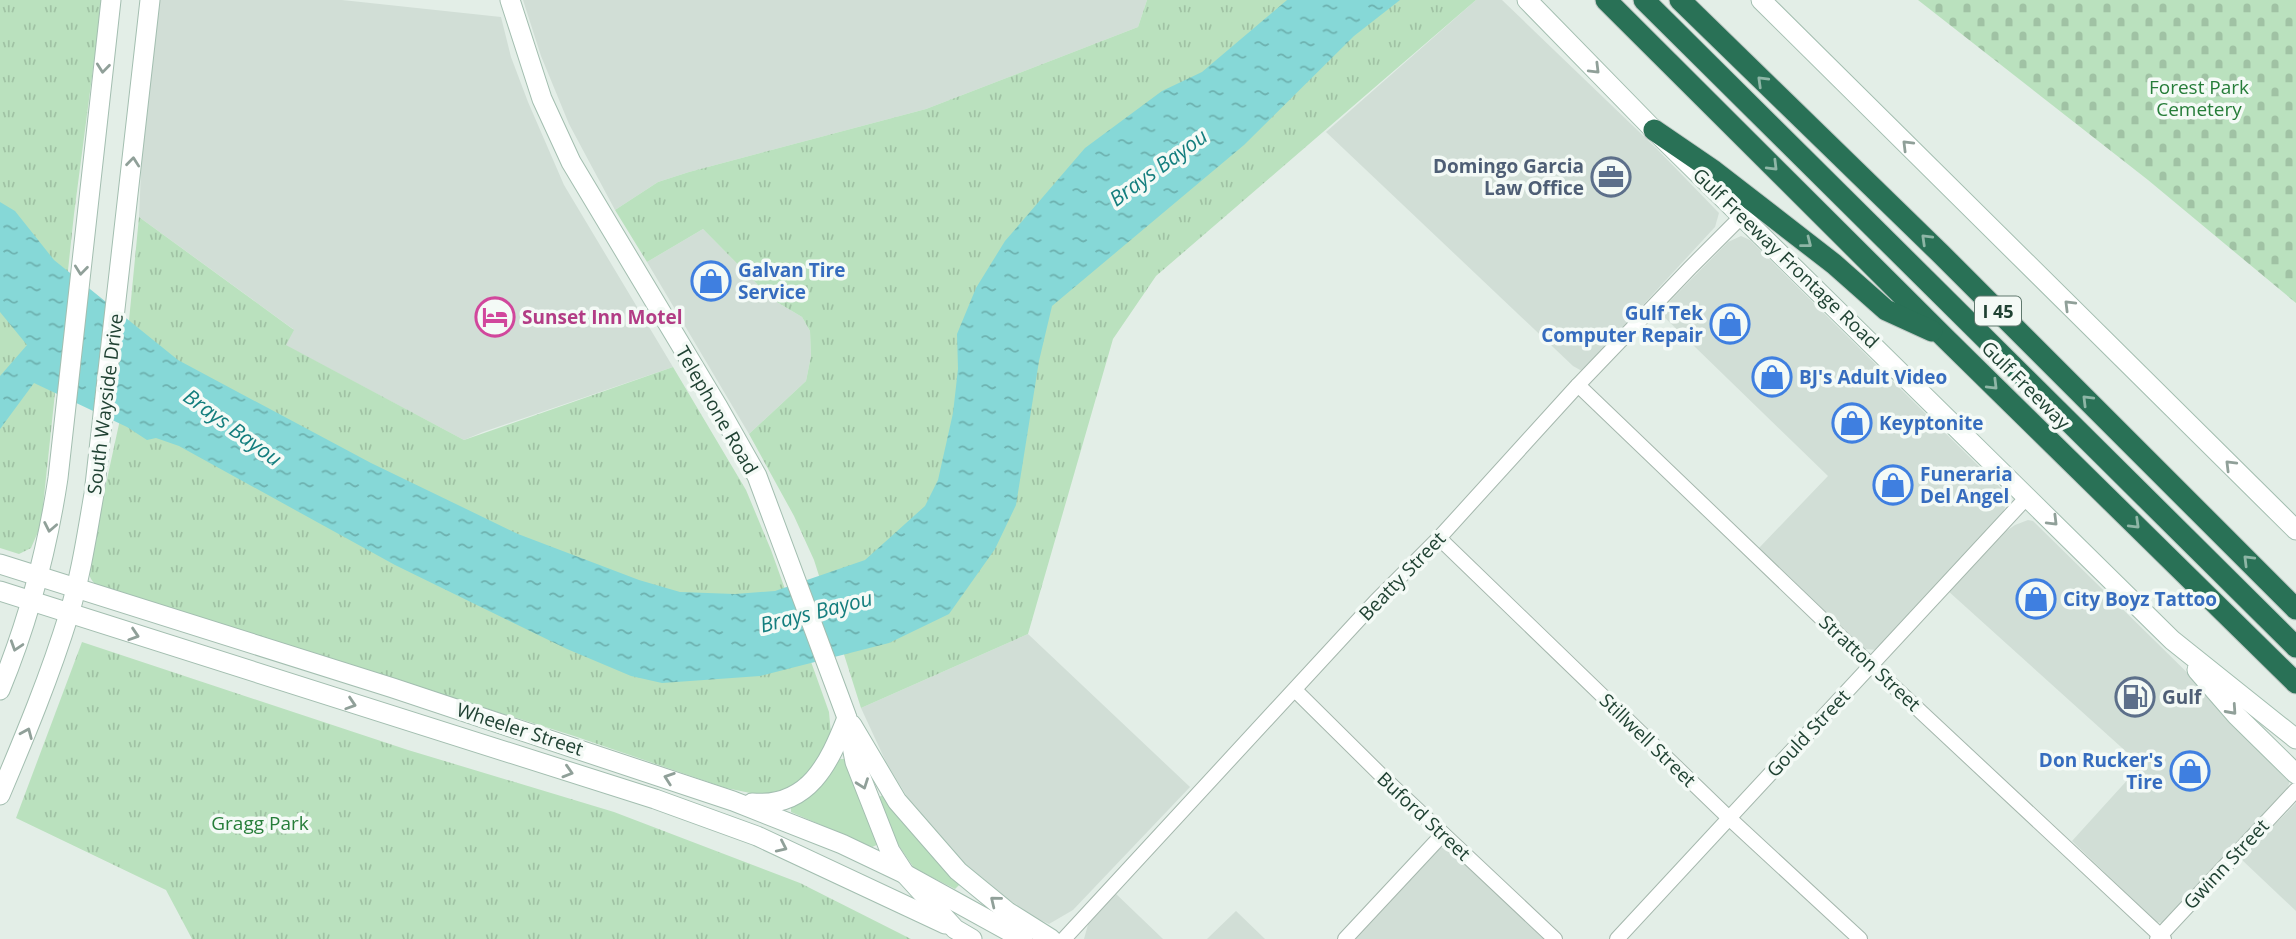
<svg xmlns="http://www.w3.org/2000/svg" width="2296" height="939" font-family="'Open Sans',sans-serif">
  <style>
    .built { fill: #d1ded6 }
    .green { fill: #bae1be }
    .cemetery { fill: url(#cemetery-stones) }
    .park { fill: url(#park-tufts) }
    .water { fill: url(#water-ripples) }
    .lines { fill: none; stroke-linecap: round; stroke-linejoin: round }
    .minor-casing { stroke: #a5b7ad; stroke-width: 16 }
    .secondary-casing { stroke: #a3beb0; stroke-width: 21 }
    .motorway-casing { stroke: #c1cac6; stroke-width: 23 }
    .minor { stroke: #fff; stroke-width: 14 }
    .secondary { stroke: #fff; stroke-width: 19 }
    .motorway { stroke: #297156; stroke-width: 21 }
    .oneway { stroke: #90a099 }
    .oneway2 { stroke: #8eb6a6 }
    .labels { text-anchor: middle; dominant-baseline: central; stroke-width: 7; stroke-linejoin: round; paint-order: stroke }
    .shield { fill: #f4faf6; stroke: #60796e; stroke-width: 2 }
    .shield-label { font-size: 18px; font-weight: bold; fill: #204233 }
    .park-label { font-size: 19px; fill: #267d39; stroke: #f4faf6 }
    .service-label { font-size: 19px; font-weight: bold; fill: #4e5e75; stroke: #f4faf6; text-anchor: end }
    .street-label { font-size: 19px; fill: #204233; stroke: #f4faf6 }
    .shop-label { font-size: 19px; font-weight: bold; fill: #366cbe; stroke: #f4faf6; text-anchor: start }
    .hotel-label { font-size: 19px; font-weight: bold; fill: #b23c85; stroke: #f4faf6; text-anchor: start }
    .water-label { font-size: 21px; font-style: italic; fill: #147e7e; stroke: #f4faf6 }
  </style>
  <defs>
    <pattern id="cemetery-stones" width="16" height="16" patternUnits="userSpaceOnUse" patternTransform="scale(1.75)"><rect width="16" height="16" fill="#bae1be"/><path d="M2 7V4a2 2 0 0 1 4 0v3zM10 15v-3a2 2 0 0 1 4 0v3z" fill="#a0c2a4"/></pattern>
    <pattern id="park-tufts" width="24" height="20" patternUnits="userSpaceOnUse" patternTransform="scale(1.75)"><rect width="24" height="20" fill="#bae1be"/><path d="M3 7l-1-3M5 7V3M7 7l1-3M15 17l-1-3M17 17v-4M19 17l1-3" fill="none" stroke="#a0c2a4"/></pattern>
    <pattern id="water-ripples" width="26" height="14" patternUnits="userSpaceOnUse" patternTransform="scale(1.75)"><rect width="26" height="14" fill="#86d8d7"/><path d="M2 4q2-2 4 0t4 0M15 11q2-2 4 0t4 0" fill="none" stroke="#6db1af"/></pattern>
  </defs>
  <rect width="100%" height="100%" fill="#e3eee7"/>
  <g class="built">
    <polygon points="160,0 342,0 501,17 511,57 528,102 564,185 673,367 483,432 464,440 285,345 293,329 139,217 142,150"/>
    <polygon points="523,0 1147,0 1138,27 926,109 689,172 658,182 615,210 569,124 541,56"/>
    <polygon points="1476,0 1502,0 1656,148 1719,213 1715,227 1582,371 1573,366 1326,132"/>
    <polygon points="703,229 772,299 802,317 810,331 811,356 806,381 749,434 647,262"/>
    <polygon points="1741,236 1750,240 2006,493 2005,507 2002,515 1878,650 1865,649 1759,548 1828,476 1659,312 1728,242"/>
    <polygon points="2028,520 2033,521 2212,697 2290,780 2288,787 2163,923 2156,922 2072,841 2141,765 1947,590 1999,536 2015,525"/>
    <polygon points="1028,634 1190,787 1073,910 1049,924 1036,918 990,887 940,841 909,800 886,762 861,708"/>
    <polygon points="2296,803 2296,911 2241,859"/>
    <polygon points="1438,847 1449,849 1546,939 1349,939"/>
    <polygon points="1114,892 1163,939 1084,939 1089,921"/>
    <polygon points="1236,911 1265,939 1207,939"/>
  </g>
  <g class="green">
    <path d="M840,759h7l32,85 -7,3 -81,-35v-8c24,-13 35,-22 49,-45z"/>
    <path d="M885,794c22,34 46,63 75,90l-5,5 -41,-21 -17,-25 -18,-46z"/>
  </g>
  <polygon class="cemetery" points="1918,0 2296,0 2296,303 2148,180"/>
  <g class="park">
    <polygon points="0,0 102,0 74,214 41,525 31,548 19,554 0,548"/>
    <polygon points="1147,0 1476,0 1156,276 1113,339 1028,634 861,708 814,560 794,516 749,434 806,381 811,356 810,331 802,317 772,299 703,229 647,262 615,210 658,182 689,172 926,109 1138,27"/>
    <path d="M139,217l155,113 -8,15 178,95 209,-73 73,123 25,60 58,162 2,22 -23,42 -21,13 -27,6 -34,-7 -152,-52 -475,-149c-10,-7 -11,-13 -10,-25l30,-138z"/>
    <polygon points="82,642 408,750 614,812 800,883 911,939 192,939 166,890 16,818"/>
  </g>
  <polygon class="water" points="1287,0 1400,0 1354,36 1244,145 1052,306 1039,361 1016,505 995,549 949,614 889,643 760,676 662,683 631,676 567,649 395,565 179,446 156,438 147,440 127,427 34,383 0,429 0,376 27,345 0,312 0,202 15,211 54,260 178,360 371,463 518,534 639,580 680,592 735,594 775,591 865,560 925,506 938,480 953,413 958,369 957,334 976,288 1005,241 1085,148 1162,91 1202,72"/>
  <g class="lines">
    <g class="minor-casing">
      <g id="minor">
        <polyline points="1578,385 1844,640 2164,939"/>
        <polyline points="1439,538 1729,818 1860,939"/>
        <polyline points="1295,690 1386,780 1555,939"/>
        <polyline points="1064,939 1376,601 1439,538 1578,385 1690,268 1742,216"/>
        <polyline points="1345,939 1443,834"/>
        <polyline points="1617,939 2028,496"/>
        <polyline points="2157,939 2296,790"/>
      </g>
    </g>
    <g class="secondary-casing">
      <g id="secondary">
        <polyline points="510,0 542,99 571,162 718,407 757,476 846,715 855,762 890,851 905,874 955,929 972,939"/>
        <polyline points="1527,0 1654,130 2172,640 2296,739"/>
        <polyline points="1761,0 2296,530"/>
        <polyline points="0,564 393,688 733,801 842,844 905,874 1023,939"/>
        <polyline points="0,591 655,799 757,836 945,924"/>
        <polyline points="2197,670 2237,716 2296,774"/>
        <path d="M0,690c28,-68 47,-139 58,-212l53,-478"/>
        <polyline points="852,725 897,801 958,871 1008,912 1051,939"/>
        <path d="M0,795c25,-59 50,-119 69,-181 12,-39 18,-80 25,-120l56,-494"/>
        <path d="M752,803c57,5 77,-40 95,-85"/>
      </g>
    </g>
    <g class="motorway-casing">
      <g id="motorway">
        <polyline points="1606,0 1944,337 2296,683"/>
        <polyline points="1644,0 2296,647"/>
        <polyline points="1680,0 1941,254 2296,609"/>
        <polyline points="1654,130 1714,171 1834,264 1886,310 1932,331"/>
      </g>
    </g>
    <use href="#minor" class="minor"/>
    <use href="#secondary" class="secondary"/>
    <use href="#motorway" class="motorway"/>
  </g>
  <defs><path id="oneway-chevron" d="M-2-3.5L2.5 0L-2 3.5" fill="none" stroke-width="1.6" stroke-linecap="round" stroke-linejoin="round" transform="scale(1.75)"/></defs>
  <g class="oneway">
    <use href="#oneway-chevron" transform="translate(103 68) rotate(96)"/>
    <use href="#oneway-chevron" transform="translate(1595 69) rotate(45)"/>
    <use href="#oneway-chevron" transform="translate(1907 145) rotate(-135)"/>
    <use href="#oneway-chevron" transform="translate(133 162) rotate(-84)"/>
    <use href="#oneway-chevron" transform="translate(81 270) rotate(96)"/>
    <use href="#oneway-chevron" transform="translate(2069 305) rotate(-135)"/>
    <use href="#oneway-chevron" transform="translate(2230 465) rotate(-135)"/>
    <use href="#oneway-chevron" transform="translate(2053 521) rotate(45)"/>
    <use href="#oneway-chevron" transform="translate(50 527) rotate(101)"/>
    <use href="#oneway-chevron" transform="translate(134 635) rotate(18)"/>
    <use href="#oneway-chevron" transform="translate(16 646) rotate(108)"/>
    <use href="#oneway-chevron" transform="translate(351 704) rotate(18)"/>
    <use href="#oneway-chevron" transform="translate(2232 710) rotate(48)"/>
    <use href="#oneway-chevron" transform="translate(27 733) rotate(-67)"/>
    <use href="#oneway-chevron" transform="translate(568 772) rotate(17)"/>
    <use href="#oneway-chevron" transform="translate(669 778) rotate(-161)"/>
    <use href="#oneway-chevron" transform="translate(863 784) rotate(70)"/>
    <use href="#oneway-chevron" transform="translate(782 847) rotate(25)"/>
    <use href="#oneway-chevron" transform="translate(995 901) rotate(-141)"/>
  </g>
  <g class="oneway2">
    <use href="#oneway-chevron" transform="translate(1762 81) rotate(-136)"/>
    <use href="#oneway-chevron" transform="translate(1773 166) rotate(45)"/>
    <use href="#oneway-chevron" transform="translate(1926 239) rotate(-136)"/>
    <use href="#oneway-chevron" transform="translate(1807 243) rotate(38)"/>
    <use href="#oneway-chevron" transform="translate(1993 385) rotate(45)"/>
    <use href="#oneway-chevron" transform="translate(2087 400) rotate(-135)"/>
    <use href="#oneway-chevron" transform="translate(2135 524) rotate(44)"/>
    <use href="#oneway-chevron" transform="translate(2248 560) rotate(-135)"/>
  </g>
  <defs>
    <g id="office-ring" transform="scale(2.0125)"><circle r="9.5" fill="#f4faf6" stroke="#5c6f8a" stroke-width="1.5"/><path d="M-6-3h4V-5.5h4V-3h4V5H-6ZM-1-4.5V-3h2v-1.5ZM-6 0V1H6V0Z" fill="#5c6f8a"/></g>
    <g id="shop-ring" transform="scale(2.0125)"><circle r="9.5" fill="#f4faf6" stroke="#3f7fe0" stroke-width="1.5"/><path d="M-5-2.5h2.3a2.7 3.5 0 0 1 5.4 0H5L5.5 6h-11ZM-1.5-2.5h3a1.5 2.3 0 0 0-3 0Z" fill="#3f7fe0"/></g>
    <g id="hotel-ring" transform="scale(2.0125)"><circle r="9.5" fill="#f4faf6" stroke="#d1479c" stroke-width="1.5"/><path d="M-6-4.5h1.5V1H6V5H4.5V3h-9V5H-6ZM-4 0a1.8 1.8 0 1 1 3.6 0ZM.5 0V-2.5h3Q6-2.5 6 0Z" fill="#d1479c"/></g>
    <g id="fuel-ring" transform="scale(2.0125)"><circle r="9.5" fill="#f4faf6" stroke="#5c6f8a" stroke-width="1.5"/><path d="M-5.5-6h7V0h2V4h1.3V-2.5L3-4.5l.8-.8L6-3V5H2.5V1h-1V6h-7ZM-4.2-4.7v3.2H.2V-4.7Z" fill="#5c6f8a"/></g>
  </defs>
  <g fill-rule="evenodd">
    <use href="#office-ring" x="1611" y="177"/>
    <use href="#shop-ring" x="711" y="281"/>
    <use href="#hotel-ring" x="495" y="317"/>
    <use href="#shop-ring" x="1730" y="324"/>
    <use href="#shop-ring" x="1772" y="377"/>
    <use href="#shop-ring" x="1852" y="423"/>
    <use href="#shop-ring" x="1893" y="485"/>
    <use href="#shop-ring" x="2036" y="599"/>
    <use href="#fuel-ring" x="2135" y="697"/>
    <use href="#shop-ring" x="2190" y="771"/>
  </g>
  <g class="labels">
    <rect class="shield" x="1975" y="296.5" width="46" height="29" rx="5"/>
    <g class="shield-label">
      <text x="1998" y="311">I 45</text>
    </g>
    <g class="park-label">
      <text x="2199" y="87">Forest Park<tspan x="2199" dy="22">Cemetery</tspan></text>
      <text x="260" y="823">Gragg Park</text>
    </g>
    <g class="service-label">
      <text x="1584" y="166">Domingo Garcia<tspan x="1584" dy="22">Law Office</tspan></text>
      <text x="2162" y="697" text-anchor="start">Gulf</text>
    </g>
    <g class="street-label">
      <text transform="translate(1786 258) rotate(44)">Gulf Freeway Frontage Road</text>
      <text transform="translate(2026 385) rotate(45)">Gulf Freeway</text>
      <text transform="translate(105 404) rotate(-83)">South Wayside Drive</text>
      <text transform="translate(717 410) rotate(60)">Telephone Road</text>
      <text transform="translate(1402 576) rotate(-46)">Beatty Street</text>
      <text transform="translate(1870 663) rotate(43)">Stratton Street</text>
      <text transform="translate(520 729) rotate(18)">Wheeler Street</text>
      <text transform="translate(1808 733) rotate(-47)">Gould Street</text>
      <text transform="translate(1648 740) rotate(44)">Stillwell Street</text>
      <text transform="translate(1424 816) rotate(43)">Buford Street</text>
      <text transform="translate(2226 864) rotate(-47)">Gwinn Street</text>
    </g>
    <g class="shop-label">
      <text x="738" y="270">Galvan Tire<tspan x="738" dy="22">Service</tspan></text>
      <text x="1703" y="313" text-anchor="end">Gulf Tek<tspan x="1703" dy="22">Computer Repair</tspan></text>
      <text x="1799" y="377">BJ's Adult Video</text>
      <text x="1879" y="423">Keyptonite</text>
      <text x="1920" y="474">Funeraria<tspan x="1920" dy="22">Del Angel</tspan></text>
      <text x="2063" y="599">City Boyz Tattoo</text>
      <text x="2163" y="760" text-anchor="end">Don Rucker's<tspan x="2163" dy="22">Tire</tspan></text>
    </g>
    <g class="hotel-label">
      <text x="522" y="317">Sunset Inn Motel</text>
    </g>
    <g class="water-label">
      <text transform="translate(1158 167) rotate(-36)">Brays Bayou</text>
      <text transform="translate(233 427) rotate(36)">Brays Bayou</text>
      <text transform="translate(816 611) rotate(-14)">Brays Bayou</text>
    </g>
  </g>
</svg>
